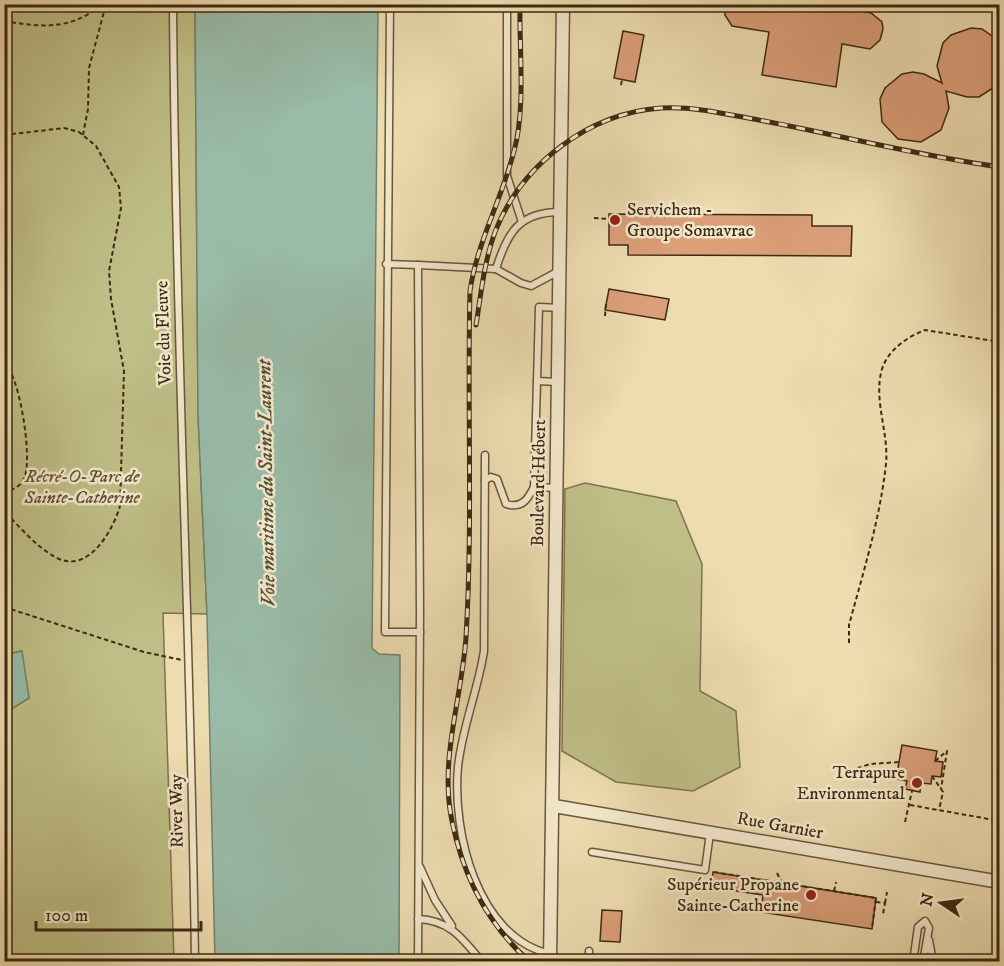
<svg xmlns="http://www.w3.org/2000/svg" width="1004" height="966" font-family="'IM FELL DW Pica',serif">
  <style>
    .green { fill: #bfbe86; stroke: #7e744c; stroke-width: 1.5 }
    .water { fill: #99bca9; stroke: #75816d; stroke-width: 1.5 }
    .building { fill: #db9f79; stroke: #3e2912; stroke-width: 1.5 }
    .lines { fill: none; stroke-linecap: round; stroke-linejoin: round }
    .lane-casing { stroke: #6a563a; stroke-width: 9 }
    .street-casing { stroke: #6a563a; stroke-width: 15 }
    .path { stroke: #3e2912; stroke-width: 2; stroke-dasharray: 4.5 3; stroke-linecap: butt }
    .lane { stroke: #f3e8cc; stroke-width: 6 }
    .street { stroke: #f3e8cc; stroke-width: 12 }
    .rail-casing { stroke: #3e2912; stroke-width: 5 }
    .rail { stroke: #f3e8cc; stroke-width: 3; stroke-dasharray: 9; stroke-linecap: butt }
    .poi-dot { fill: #8f2418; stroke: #f3e8cc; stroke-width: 2 }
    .labels { text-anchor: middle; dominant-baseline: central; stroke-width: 5; stroke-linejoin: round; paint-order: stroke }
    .poi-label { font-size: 18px; fill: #3e2912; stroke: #f3e8cc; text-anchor: end }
    .street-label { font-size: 18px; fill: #3e2912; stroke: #f3e8cc }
    .park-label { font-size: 18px; font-style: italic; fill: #5e4e2f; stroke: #f3e8cc }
    .water-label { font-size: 20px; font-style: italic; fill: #554e38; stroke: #f3e8cc }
  </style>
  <rect width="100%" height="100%" fill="#eddcb0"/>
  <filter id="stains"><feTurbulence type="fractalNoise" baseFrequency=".00333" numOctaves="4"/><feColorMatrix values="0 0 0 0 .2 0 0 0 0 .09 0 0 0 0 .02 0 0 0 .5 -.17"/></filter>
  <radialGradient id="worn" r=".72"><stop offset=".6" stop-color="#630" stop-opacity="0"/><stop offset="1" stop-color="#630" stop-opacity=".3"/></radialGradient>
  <g class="green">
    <polygon points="5,5 195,5 198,415 207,614 163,613 174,961 5,961 5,713 29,698 21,651 5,655"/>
    <polygon points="585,483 676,501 702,564 700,691 736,711 740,767 693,791 616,782 562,751 565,489"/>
  </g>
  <g class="water">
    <polygon points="195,5 378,5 372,648 379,654 400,655 399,961 215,961 207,614 198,415"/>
    <polygon points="22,651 29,698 5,713 5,655"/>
  </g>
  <g class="building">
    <polygon points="725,4 826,4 871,13 882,22 883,29 880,40 870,49 842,44 836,87 762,75 769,32 732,26 725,15"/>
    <polygon points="971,28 982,29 999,41 999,84 979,97 967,97 946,91 949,108 941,130 921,142 898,139 882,122 880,99 885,88 902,74 913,72 924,74 942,83 937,66 943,43 951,35"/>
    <polygon points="623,31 644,35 635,82 614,78"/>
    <polygon points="609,214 812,215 812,226 852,226 851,256 628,255 628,245 609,245"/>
    <polygon points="609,289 669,299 665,320 605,310"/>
    <polygon points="902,745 937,751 935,761 943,762 941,777 932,776 931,784 921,783 920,792 905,789 907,781 896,779"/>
    <polygon points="713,872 876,898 872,929 761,912 763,895 711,887"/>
    <polygon points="602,910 622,911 620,942 600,941"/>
  </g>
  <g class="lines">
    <g class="lane-casing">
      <g id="lane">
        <path d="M173,4c2,320 18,638 22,958"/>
        <polyline points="390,4 385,632 420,632"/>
        <polyline points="507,4 507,176 522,222"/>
        <polyline points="386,264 418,265"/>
        <path d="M496,269c11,-36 23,-57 64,-57"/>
        <polyline points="537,381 539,307 560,308"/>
        <path d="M485,455l-1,196c-6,39 -22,77 -26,116 -6,65 19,170 92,187"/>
        <path d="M485,480l6,-3 6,2 9,25c16,5 22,-5 28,-17l3,-106 22,1"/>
        <polyline points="534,487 557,488"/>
        <polyline points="592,852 705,870 710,833"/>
        <polyline points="420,867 435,900 452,926"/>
        <path d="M418,919c32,1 45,20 64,43"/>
        <polyline points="929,940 933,962"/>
        <polyline points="418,962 420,613 418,265 496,269 521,283 531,286 559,271"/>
        <polyline points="589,962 589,951"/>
        <polyline points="660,962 660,961"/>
        <polyline points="702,962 702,961"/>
        <polyline points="898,962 913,959 927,961"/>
        <polyline points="913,962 918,927 925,921 929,928 923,962"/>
      </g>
    </g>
    <g class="street-casing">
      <g id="street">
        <polyline points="554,806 1000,882"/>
        <polyline points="550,962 563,4"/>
      </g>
    </g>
    <g class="path">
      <polyline points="4,18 14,4"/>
      <path d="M4,21c35,6 69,10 97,-17"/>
      <polyline points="621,85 622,80"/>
      <path d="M4,135l60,-7 15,4 17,14 23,41 2,21 -12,63 2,28 13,72 -4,135c-7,24 -31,68 -63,52 -21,-11 -37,-31 -53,-47"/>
      <polyline points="83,135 88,109 89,68 106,4"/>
      <polyline points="4,156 7,168 4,181"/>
      <polyline points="594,218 609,219"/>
      <polyline points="605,316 606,304"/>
      <path d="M4,362c16,14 28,94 21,114 -3,10 -11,13 -21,17"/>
      <polyline points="4,607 144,652 182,660"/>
      <path d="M849,643v-18c14,-52 31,-106 37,-161 3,-32 -13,-64 -4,-95 6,-19 25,-32 43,-39l75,12"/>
      <polyline points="935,761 947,751 941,789"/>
      <polyline points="843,773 870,764 900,762"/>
      <polyline points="932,776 943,792 939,810"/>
      <polyline points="910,805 1000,821"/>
      <polyline points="905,822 912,791"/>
      <polyline points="714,872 876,898 872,928"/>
      <polyline points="777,873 782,883"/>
      <polyline points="834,891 836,882"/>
      <polyline points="876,902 885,903 883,914"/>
      <polyline points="885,903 887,892"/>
    </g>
    <use href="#lane" class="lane"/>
    <use href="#street" class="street"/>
    <g class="rail-casing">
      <g id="rail">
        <path d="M520,4c-1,46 6,104 -6,147 -12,48 -37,91 -44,140 -3,115 3,231 -4,346 -4,61 -27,123 -14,184 11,55 36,104 78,141"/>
        <path d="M476,325c5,-31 8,-63 19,-93 26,-67 93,-119 166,-124 34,-2 69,7 103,13 79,15 156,35 236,46"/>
      </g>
    </g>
    <use href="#rail" class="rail"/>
  </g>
  <g class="poi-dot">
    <circle cx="615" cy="220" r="6"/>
    <circle cx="917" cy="783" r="6"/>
    <circle cx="811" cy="895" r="6"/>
  </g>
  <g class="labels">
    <g class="poi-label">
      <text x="627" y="210" text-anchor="start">Servichem -<tspan x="627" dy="21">Groupe Somavrac</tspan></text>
      <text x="905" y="773">Terrapure<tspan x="905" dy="21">Environmental</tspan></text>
      <text x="799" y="885">Supérieur Propane<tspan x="799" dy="21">Sainte-Catherine</tspan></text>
    </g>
    <g class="street-label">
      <text transform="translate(164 333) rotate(-92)">Voie du Fleuve</text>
      <text transform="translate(539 483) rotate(-89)">Boulevard Hébert</text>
      <text transform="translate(177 811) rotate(-91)">River Way</text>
      <text transform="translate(780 826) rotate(10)">Rue Garnier</text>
    </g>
    <g class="park-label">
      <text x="82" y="477">Récré-O-Parc de<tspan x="82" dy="21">Sainte-Catherine</tspan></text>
    </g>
    <g class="water-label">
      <text transform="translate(267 483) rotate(-91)">Voie maritime du Saint-Laurent</text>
    </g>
  </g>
  <rect width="1004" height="966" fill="none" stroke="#eddcb0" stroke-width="24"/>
  <rect x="6" y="6" width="992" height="954" fill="none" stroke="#3e2912" stroke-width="3"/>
  <rect x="12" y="12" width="980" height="942" fill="none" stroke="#3e2912" stroke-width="1.5"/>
  <g transform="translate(941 903) rotate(283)" stroke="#f3e8cc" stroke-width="4.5" paint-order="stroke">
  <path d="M0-4.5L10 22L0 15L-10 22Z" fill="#3e2912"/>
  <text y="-9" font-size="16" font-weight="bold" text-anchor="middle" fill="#3e2912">N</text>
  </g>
  <path d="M36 921v9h165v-9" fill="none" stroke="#3e2912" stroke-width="3"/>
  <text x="45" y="921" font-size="18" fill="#3e2912" stroke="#f3e8cc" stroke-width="4.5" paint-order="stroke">100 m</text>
  <rect width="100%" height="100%" filter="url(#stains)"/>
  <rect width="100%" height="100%" fill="url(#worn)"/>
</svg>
